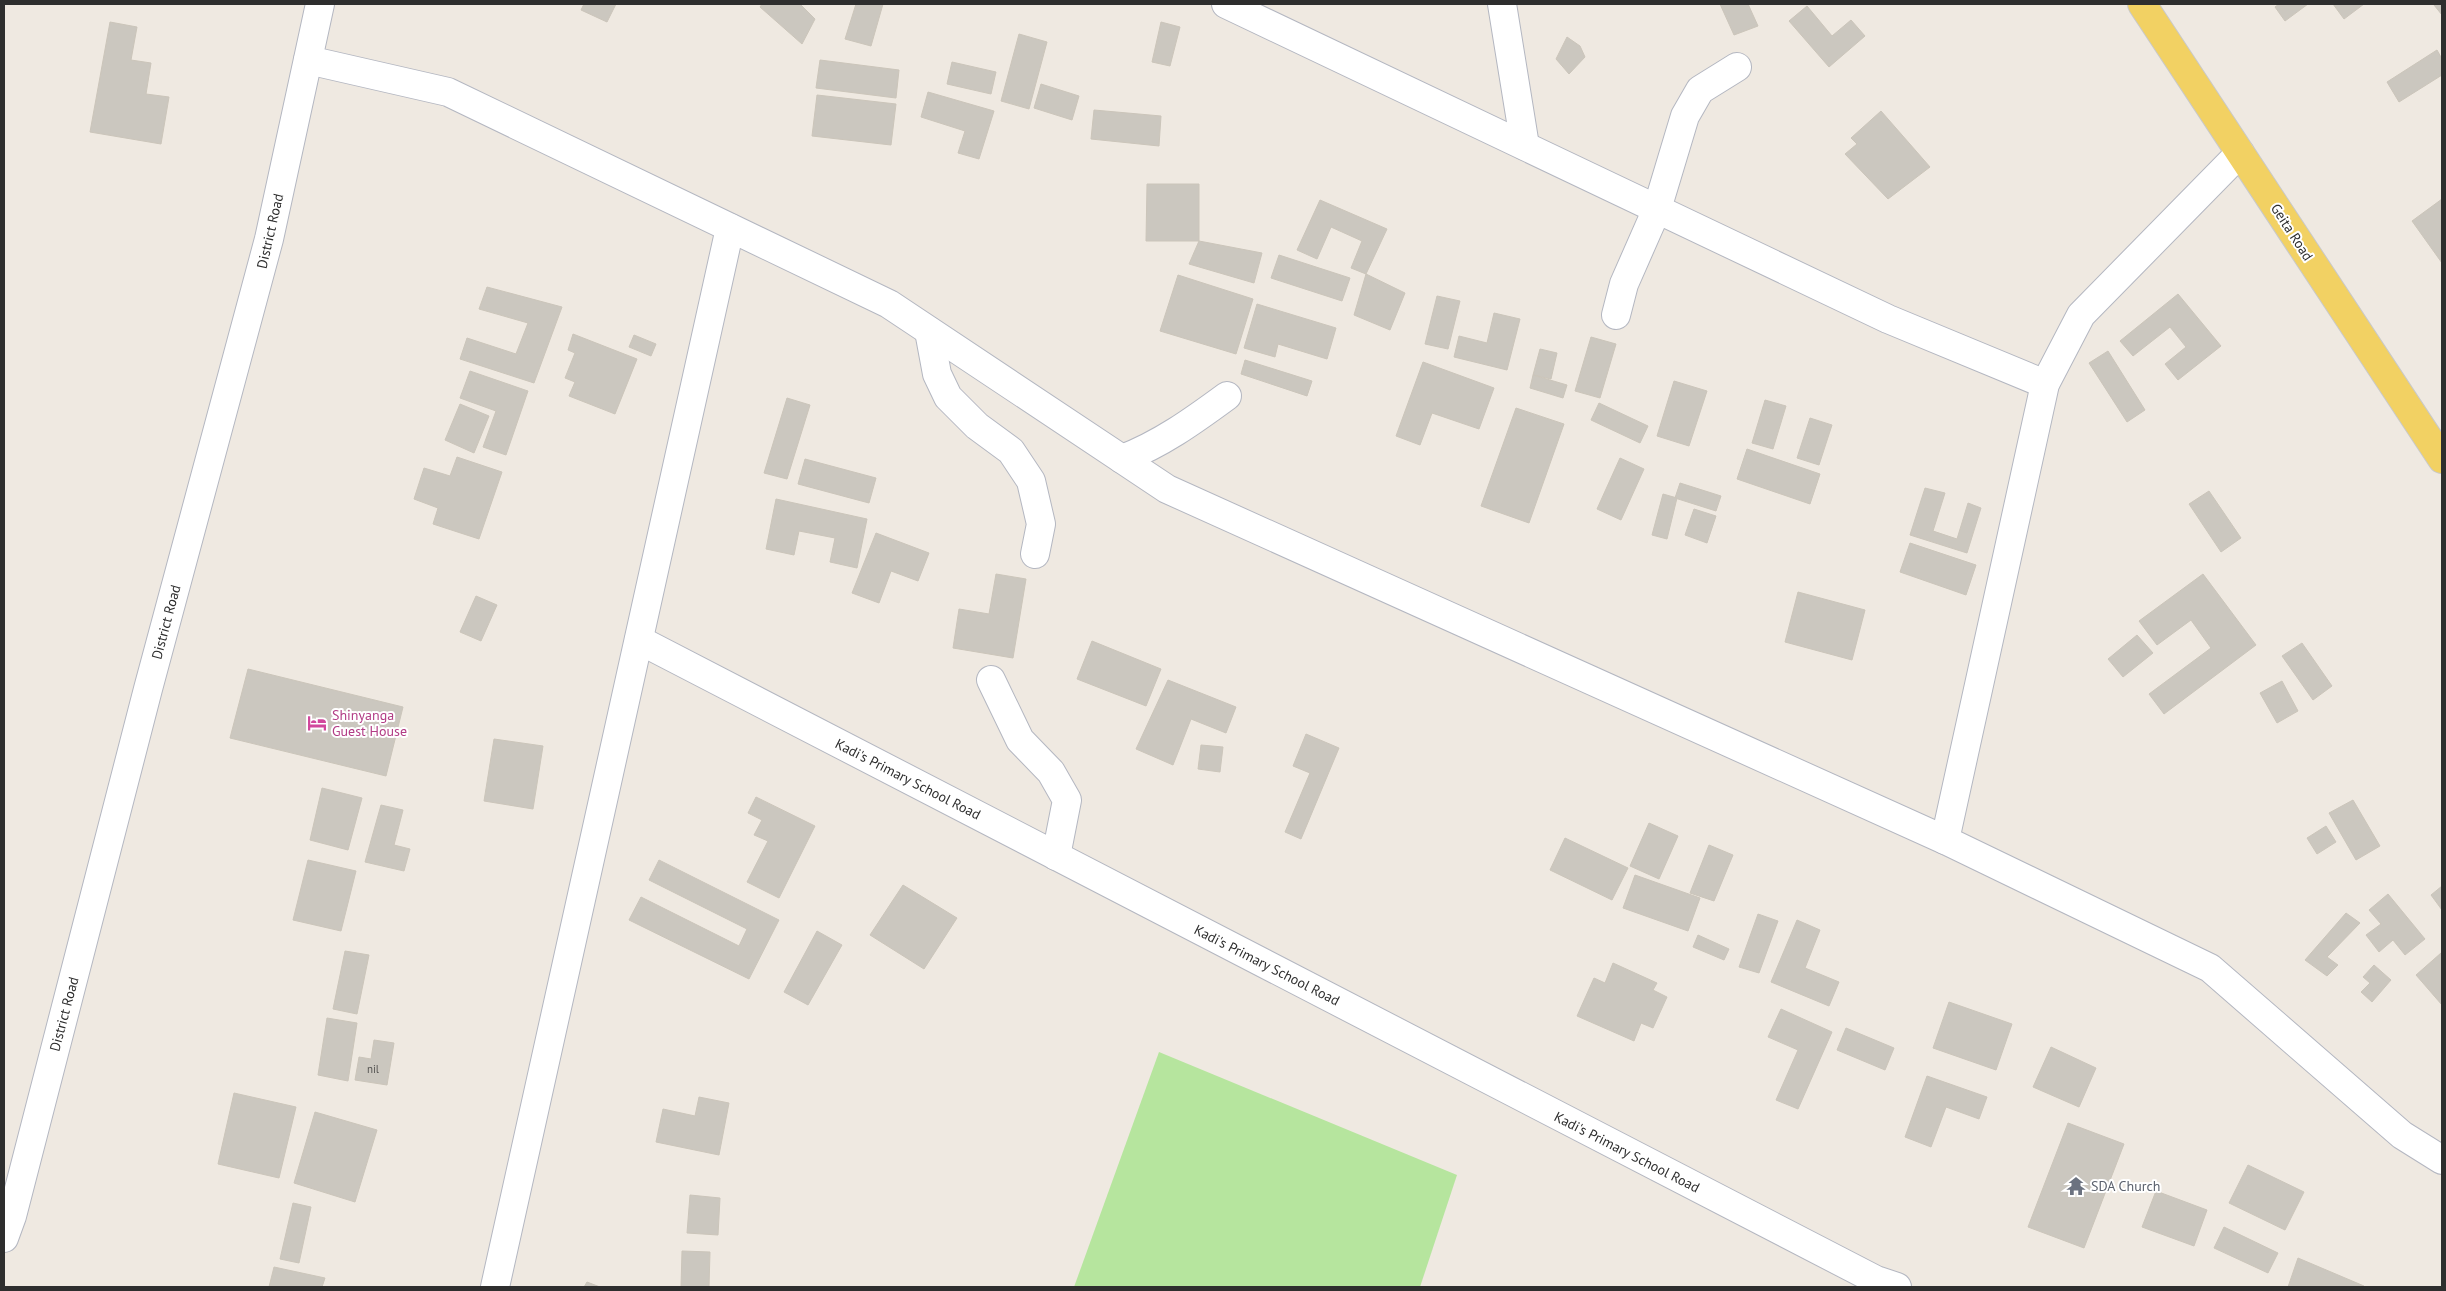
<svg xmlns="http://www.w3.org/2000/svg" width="2446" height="1291" font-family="'PT Sans',sans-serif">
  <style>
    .green { fill: #b6e59e }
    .building { fill: #cbc7bf; stroke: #cbc5ba }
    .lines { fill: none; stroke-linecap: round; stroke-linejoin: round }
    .minor-casing { stroke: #b4b7c1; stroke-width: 30 }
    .major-casing { stroke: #c9c9c9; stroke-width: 30 }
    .minor { stroke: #fff; stroke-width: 28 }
    .major { stroke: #f2d163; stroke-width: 28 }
    .labels { text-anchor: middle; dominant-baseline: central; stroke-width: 4; stroke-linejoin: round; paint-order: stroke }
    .number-label { font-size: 11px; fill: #555452 }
    .street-label { font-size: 14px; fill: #2e2e2e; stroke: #fff }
    .hotel-label { font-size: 14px; fill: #b23c85; stroke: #fff; text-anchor: start }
    .worship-label { font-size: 14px; fill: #5b616d; stroke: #fff; text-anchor: start }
  </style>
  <rect width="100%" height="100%" fill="#efe9e1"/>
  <polygon class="green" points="1159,1052 1457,1175 1420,1287 1074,1287"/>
  <g class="building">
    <polygon points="584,4 616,4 607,22 581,10"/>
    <polygon points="762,4 800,4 815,19 802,44 760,7"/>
    <polygon points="856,4 883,4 871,46 845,39"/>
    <polygon points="1720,4 1748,4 1758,26 1734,35"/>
    <polygon points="2279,4 2308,4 2285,21 2275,7"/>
    <polygon points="2333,4 2364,4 2344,19"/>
    <polygon points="2435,4 2442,4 2442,15 2434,5"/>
    <polygon points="1807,6 1832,36 1851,20 1865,36 1829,67 1789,21"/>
    <polygon points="110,22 137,27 131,60 151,63 146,94 169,97 161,144 90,132"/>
    <polygon points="1161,22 1180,27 1170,66 1152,62"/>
    <polygon points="1019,34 1047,42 1029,109 1001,101"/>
    <polygon points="1567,37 1580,46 1585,57 1569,74 1556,59"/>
    <polygon points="2437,50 2442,59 2442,75 2399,102 2387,82"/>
    <polygon points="820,60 899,70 896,98 816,88"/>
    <polygon points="952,62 996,72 991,94 947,84"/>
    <polygon points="1041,84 1079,96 1072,120 1034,108"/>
    <polygon points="928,92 994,111 979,159 958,153 965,131 921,117"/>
    <polygon points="817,95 896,104 891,145 812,136"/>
    <polygon points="1094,110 1161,116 1159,146 1091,139"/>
    <polygon points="1881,111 1930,167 1888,199 1845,154 1857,144 1851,138"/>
    <polygon points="1147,184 1199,184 1199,241 1146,241"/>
    <polygon points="2442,199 2442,263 2412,221"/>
    <polygon points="1320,200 1387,229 1366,274 1351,268 1362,241 1331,227 1317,259 1297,250"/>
    <polygon points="1199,241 1262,253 1254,283 1189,264"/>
    <polygon points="1279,255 1350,278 1342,301 1271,278"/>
    <polygon points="1366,274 1405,293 1390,330 1354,315"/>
    <polygon points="1178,275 1253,299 1236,354 1160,331"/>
    <polygon points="487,287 562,307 534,383 460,359 467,338 516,354 528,323 479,309"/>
    <polygon points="2178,294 2221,346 2178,380 2165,364 2186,347 2170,327 2133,356 2120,341"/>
    <polygon points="1437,296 1460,301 1448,349 1425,344"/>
    <polygon points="1257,304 1336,328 1327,359 1278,344 1275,357 1244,348"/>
    <polygon points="1494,313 1520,319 1507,370 1454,357 1459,336 1487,343"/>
    <polygon points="573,334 637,359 615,414 569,396 575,382 565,378 575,353 568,350"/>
    <polygon points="634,335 656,344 651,356 629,347"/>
    <polygon points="1591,337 1616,344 1600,398 1575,391"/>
    <polygon points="1540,349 1557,353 1551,379 1533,375"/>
    <polygon points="2108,351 2145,410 2127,422 2089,363"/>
    <polygon points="1245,360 1312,381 1307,396 1241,374"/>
    <polygon points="1423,362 1494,388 1479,429 1432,413 1420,445 1396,436"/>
    <polygon points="470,371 528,391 506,455 483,447 496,411 460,398"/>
    <polygon points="1533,375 1567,385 1563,398 1530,388"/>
    <polygon points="1674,381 1707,391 1689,446 1657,436"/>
    <polygon points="787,398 810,405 787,479 764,473"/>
    <polygon points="1765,400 1786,406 1773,449 1752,443"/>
    <polygon points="1599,403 1648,426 1640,443 1591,420"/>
    <polygon points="460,404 489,416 474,453 445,440"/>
    <polygon points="1516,408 1564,424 1529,523 1481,506"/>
    <polygon points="1810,418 1832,425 1819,465 1797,458"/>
    <polygon points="1747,449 1820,474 1810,504 1737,479"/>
    <polygon points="457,457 502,472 479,539 433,524 438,508 414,499 424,468 450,476"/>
    <polygon points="1620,458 1644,469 1621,520 1597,509"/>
    <polygon points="805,459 876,478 869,503 798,484"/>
    <polygon points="1680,483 1721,496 1716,511 1675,498"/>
    <polygon points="1925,488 1945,493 1933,531 1957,539 1968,503 1981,508 1967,553 1910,535"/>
    <polygon points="2209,491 2241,538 2221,552 2189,504"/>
    <polygon points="1663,494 1677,498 1667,539 1652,535"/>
    <polygon points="776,499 867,519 857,568 830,562 835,538 799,531 794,555 766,549"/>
    <polygon points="1694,509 1716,516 1707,543 1685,535"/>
    <polygon points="876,533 929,553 918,581 891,571 879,603 852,593"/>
    <polygon points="1910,543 1976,565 1966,595 1900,572"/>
    <polygon points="996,574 1026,579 1013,658 953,648 959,609 989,614"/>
    <polygon points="2203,574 2256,645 2164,714 2149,694 2211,648 2191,620 2157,645 2139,621"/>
    <polygon points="1798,592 1865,610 1852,660 1785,642"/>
    <polygon points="476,596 497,605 481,641 460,632"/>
    <polygon points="2137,635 2153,653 2123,677 2108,659"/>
    <polygon points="1092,641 1161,669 1146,706 1077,679"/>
    <polygon points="2302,643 2332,686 2313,700 2282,656"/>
    <polygon points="248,669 403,707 386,776 230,738"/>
    <polygon points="1168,680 1236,707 1226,733 1191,719 1173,765 1136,749"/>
    <polygon points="2282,681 2298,711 2277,723 2260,693"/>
    <polygon points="1306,734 1339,748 1301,839 1285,832 1310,773 1293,766"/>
    <polygon points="494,739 543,746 533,809 484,801"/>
    <polygon points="1201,745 1223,747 1220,772 1198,769"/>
    <polygon points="322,788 362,798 348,850 310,840"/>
    <polygon points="756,797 815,826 779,898 747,882 768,841 754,835 762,820 748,813"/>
    <polygon points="2353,800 2380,846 2356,860 2329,813"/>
    <polygon points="381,805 403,810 394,845 410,849 404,871 365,862"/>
    <polygon points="1649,823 1678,836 1659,879 1630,866"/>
    <polygon points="2326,826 2336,842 2317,854 2307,838"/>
    <polygon points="1565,838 1628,868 1612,900 1550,870"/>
    <polygon points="1709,845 1733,855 1714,901 1690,893"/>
    <polygon points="308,860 356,871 341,931 293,920"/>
    <polygon points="659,860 779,920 749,979 629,920 641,897 739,946 747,929 649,880"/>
    <polygon points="1635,875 1700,898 1688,931 1623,908"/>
    <polygon points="903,885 957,918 924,969 870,935"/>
    <polygon points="2442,886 2442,910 2431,895"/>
    <polygon points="2388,894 2425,939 2405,955 2393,940 2379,952 2366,935 2381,924 2369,910"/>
    <polygon points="2346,913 2360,923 2327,957 2338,965 2327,976 2305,960"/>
    <polygon points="1758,914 1778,921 1759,973 1739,967"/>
    <polygon points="1797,920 1820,930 1805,968 1839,982 1829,1006 1771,982"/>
    <polygon points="817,931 842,945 808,1005 784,992"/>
    <polygon points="1698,935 1729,949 1724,960 1693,947"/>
    <polygon points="345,951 369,955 357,1014 333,1009"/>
    <polygon points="2441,953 2442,955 2442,1005 2416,975"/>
    <polygon points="1613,963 1657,983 1653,990 1667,997 1653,1028 1641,1023 1634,1041 1577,1016 1594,978 1605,983"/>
    <polygon points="2374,965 2391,980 2372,1002 2361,992 2370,983 2363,977"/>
    <polygon points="1949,1002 2012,1024 1996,1070 1933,1048"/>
    <polygon points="1781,1009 1832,1032 1798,1109 1776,1100 1798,1050 1768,1037"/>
    <polygon points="327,1018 357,1023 348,1081 318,1075"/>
    <polygon points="1846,1028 1894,1048 1885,1070 1837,1050"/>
    <polygon points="374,1040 394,1043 387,1085 355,1080 359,1057 371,1059"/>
    <polygon points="2051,1047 2096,1068 2079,1107 2033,1087"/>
    <polygon points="1927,1076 1987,1097 1979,1119 1946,1107 1931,1147 1905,1137"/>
    <polygon points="234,1093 296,1107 279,1178 218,1164"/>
    <polygon points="699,1097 729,1103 719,1155 656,1142 663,1109 695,1116"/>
    <polygon points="315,1112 377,1130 355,1202 294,1183"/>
    <polygon points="2068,1123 2124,1144 2084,1248 2028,1227"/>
    <polygon points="2248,1165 2304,1192 2285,1230 2229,1203"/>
    <polygon points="2156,1191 2207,1210 2194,1246 2142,1227"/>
    <polygon points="690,1195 720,1198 718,1235 687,1233"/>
    <polygon points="293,1203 311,1207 299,1263 280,1259"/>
    <polygon points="2224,1227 2278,1253 2268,1273 2214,1248"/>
    <polygon points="682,1251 710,1252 709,1287 681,1287"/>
    <polygon points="2298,1258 2364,1286 2363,1287 2288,1287"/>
    <polygon points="274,1267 325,1278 322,1287 269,1287"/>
    <polygon points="587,1282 600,1287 584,1287"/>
  </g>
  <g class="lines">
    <g class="minor-casing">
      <g id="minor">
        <polyline points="1226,4 1888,319 2045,384"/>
        <polyline points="1502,4 1525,146"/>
        <polyline points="308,60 448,92 889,304 1167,489 1945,840 2210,968 2402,1135 2442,1160"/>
        <polyline points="1616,315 1624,284 1657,209 1685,116 1700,90 1737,67"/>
        <polyline points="929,331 937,374 948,397 977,426 1011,451 1031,481 1041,524 1035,554"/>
        <path d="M1122,459c39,-15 71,-38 105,-63"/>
        <polyline points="639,640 1876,1280 1897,1287"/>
        <polyline points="991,680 1020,740 1051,772 1067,800 1056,856"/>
        <polyline points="1945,840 2045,384 2081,315 2240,153"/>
        <polyline points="4,1238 12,1216 148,689 269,239 320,4"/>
        <polyline points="495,1287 730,228"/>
      </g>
    </g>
    <g class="major-casing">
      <polyline id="major" points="2142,4 2442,459"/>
    </g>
    <use href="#minor" class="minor"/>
    <use href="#major" class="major"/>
  </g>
  <defs>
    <g id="hotel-bare" transform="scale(1.5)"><path d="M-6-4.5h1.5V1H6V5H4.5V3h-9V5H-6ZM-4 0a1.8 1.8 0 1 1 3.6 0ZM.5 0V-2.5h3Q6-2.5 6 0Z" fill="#d1479c" stroke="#fff" stroke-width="2.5" paint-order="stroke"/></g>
    <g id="temple-bare" transform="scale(1.5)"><path d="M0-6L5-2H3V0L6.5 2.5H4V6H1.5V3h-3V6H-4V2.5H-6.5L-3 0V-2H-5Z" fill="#6b7280" stroke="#fff" stroke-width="2.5" paint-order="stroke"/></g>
  </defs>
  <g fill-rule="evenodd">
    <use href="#hotel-bare" x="317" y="723"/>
    <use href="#temple-bare" x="2076" y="1186"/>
  </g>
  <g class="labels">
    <g class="number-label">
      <text x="373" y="1069">nil</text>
    </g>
    <g class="street-label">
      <text transform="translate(270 231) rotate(-77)">District Road</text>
      <text transform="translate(2292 232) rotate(57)">Geita Road</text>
      <text transform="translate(166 622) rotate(-75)">District Road</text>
      <text transform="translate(908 779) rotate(27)">Kadi's Primary School Road</text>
      <text transform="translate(1267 965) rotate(27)">Kadi's Primary School Road</text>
      <text transform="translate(64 1014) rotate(-75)">District Road</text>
      <text transform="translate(1627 1152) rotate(27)">Kadi's Primary School Road</text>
    </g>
    <g class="hotel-label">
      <text x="332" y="715">Shinyanga<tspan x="332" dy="16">Guest House</tspan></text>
    </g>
    <g class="worship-label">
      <text x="2091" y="1186">SDA Church</text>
    </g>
  </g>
  <rect width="2446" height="1291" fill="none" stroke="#2e2e2e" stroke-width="10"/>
</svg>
